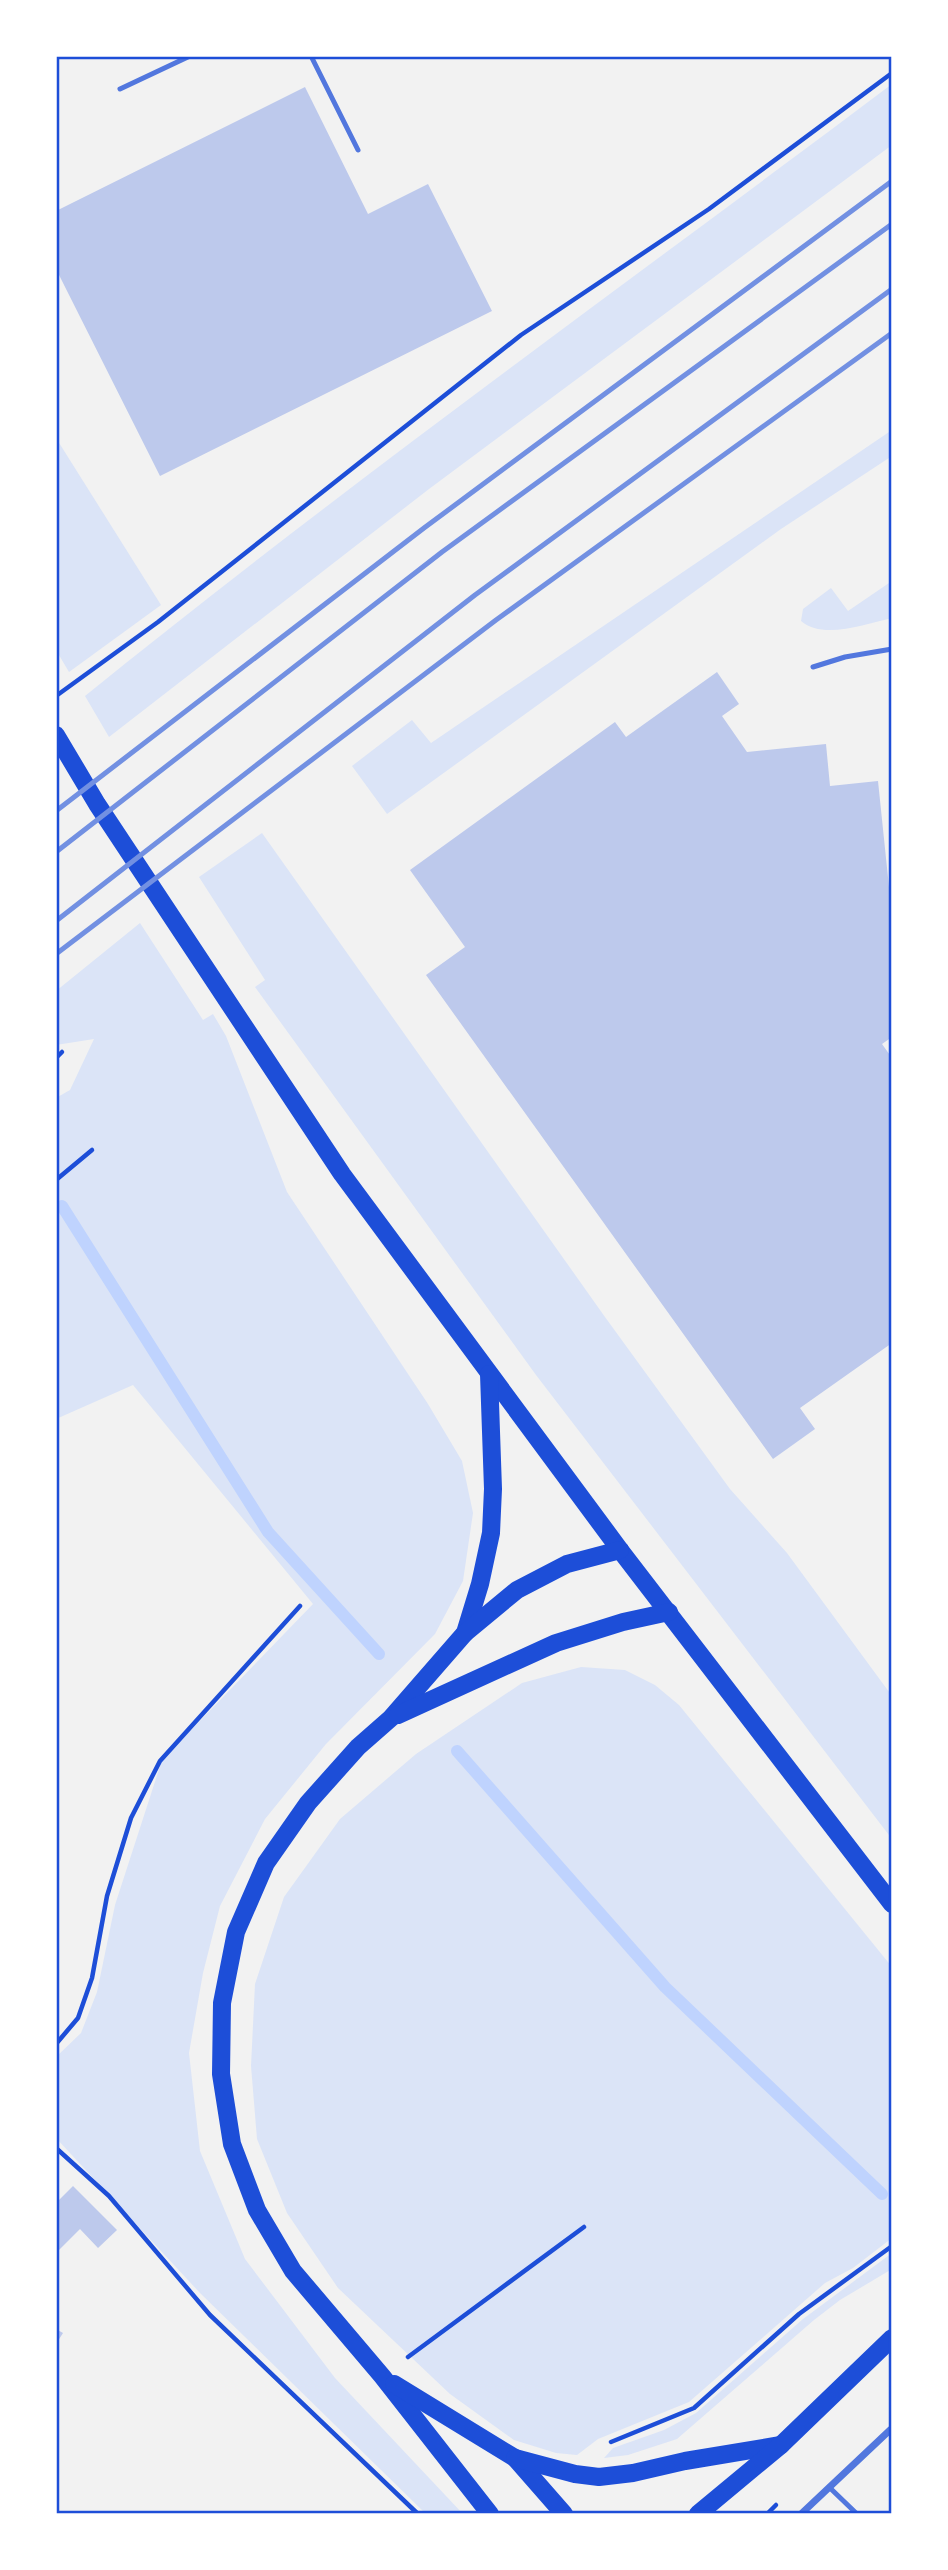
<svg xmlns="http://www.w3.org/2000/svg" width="948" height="2570" font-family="'Golos Text',sans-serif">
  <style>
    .green { fill: #dbe4f7 }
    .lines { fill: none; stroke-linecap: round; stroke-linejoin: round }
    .stream { stroke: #bfd3fe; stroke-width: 12 }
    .building { fill: #bdc9ec }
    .path { stroke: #1d4ed8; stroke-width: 4.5 }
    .service { stroke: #5277de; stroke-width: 5 }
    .minor { stroke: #5277de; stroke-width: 7 }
    .primary { stroke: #1d4ed8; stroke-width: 18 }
    .rail { stroke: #7290e2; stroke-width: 5 }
    .neatline { fill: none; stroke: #1d4ed8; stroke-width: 2.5 }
  </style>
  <rect width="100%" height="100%" fill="#f2f2f2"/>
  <g class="green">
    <path d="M892,84v61l-463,344 -320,248 -24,-41c263,-213 537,-409 807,-612z"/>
    <polygon points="892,430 892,456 781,529 387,814 352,766 412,720 431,743"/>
    <polygon points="56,438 161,605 69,672 56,650"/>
    <path d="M892,581v37c-27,6 -69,22 -91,3l2,-12 28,-21 17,23z"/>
    <polygon points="262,833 605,1317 730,1489 787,1553 892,1696 892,1839 536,1375 255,987 265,980 199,877"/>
    <polygon points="140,923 203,1020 213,1014 226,1036 287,1192 428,1404 462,1461 473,1513 463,1581 435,1634 326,1744 265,1819 220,1906 203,1973 189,2053 200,2151 245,2259 335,2378 463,2514 426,2514 200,2293 56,2138 56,2057 81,2033 97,1992 115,1905 162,1760 313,1604 133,1385 56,1419 56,1098 70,1090 94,1039 56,1045 56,991"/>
    <polygon points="581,1667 625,1670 655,1685 679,1705 892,1967 892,2238 853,2268 825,2283 689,2402 598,2439 577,2455 556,2453 514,2440 450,2394 338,2288 287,2213 257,2139 251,2066 255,1984 284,1897 340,1819 416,1754 522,1683"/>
    <polygon points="892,2253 892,2269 840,2300 814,2320 677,2439 628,2455 604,2458 613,2448 664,2430 696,2413 803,2319"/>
  </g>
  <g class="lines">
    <g class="stream">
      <polyline points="62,1206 268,1532 379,1654"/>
      <polyline points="457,1751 665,1987 882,2194"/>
    </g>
  </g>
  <g class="building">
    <polygon points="305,87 368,214 428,184 492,311 160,476 56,269 56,211"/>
    <polygon points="717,672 739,704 722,716 747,752 826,744 830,786 878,781 892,916 892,1037 882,1044 892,1058 892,1343 800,1408 815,1429 773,1459 426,975 465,947 410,870 615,722 626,737"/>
    <polygon points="73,2186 117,2230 98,2248 80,2229 56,2253 56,2203"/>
    <polygon points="56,2329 63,2333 56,2344"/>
  </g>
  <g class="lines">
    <g class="path">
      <polyline points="56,696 158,622 521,335 709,209 892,73"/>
      <polyline points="56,1058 62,1052"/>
      <polyline points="56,1180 92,1150"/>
      <polyline points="56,2044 78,2018 92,1978 107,1896 131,1818 160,1761 300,1606"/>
      <polyline points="56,2148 109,2196 210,2315 418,2514"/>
      <polyline points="408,2357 584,2227"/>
      <polyline points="611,2442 694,2408 799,2314 892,2246"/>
      <polyline points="767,2514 776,2505"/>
    </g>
    <g class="service">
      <polyline points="311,56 358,150"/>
      <polyline points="120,89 190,56"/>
      <polyline points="813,667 845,657 892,649"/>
      <polyline points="829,2487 857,2514"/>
    </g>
    <polyline class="minor" points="801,2514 890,2430"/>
    <g class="primary">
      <polyline points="56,735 97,804 342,1174 620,1550 892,1904"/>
      <polyline points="489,1374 493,1489 491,1533 480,1584 465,1633 391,1718 358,1747 308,1803 266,1863 236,1932 222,2003 221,2074 232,2144 257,2210 293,2271 382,2376 490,2514"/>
      <polyline points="465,1633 517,1590 567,1564 620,1550"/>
      <polyline points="398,1715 556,1643 623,1622 669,1612"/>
      <polyline points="394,2384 515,2458 564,2514"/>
      <polyline points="515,2458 575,2474 599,2477 633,2473 685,2461 781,2445"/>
      <polyline points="698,2514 781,2445 892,2338"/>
    </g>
    <g class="rail">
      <polyline points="56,811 424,528 892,181"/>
      <polyline points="56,852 442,552 892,224"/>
      <polyline points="56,921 475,595 892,289"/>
      <polyline points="56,954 496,620 892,333"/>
    </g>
  </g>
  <rect width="948" height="2570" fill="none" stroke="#ffffff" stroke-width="116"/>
  <rect x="58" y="58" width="832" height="2454" class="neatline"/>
</svg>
